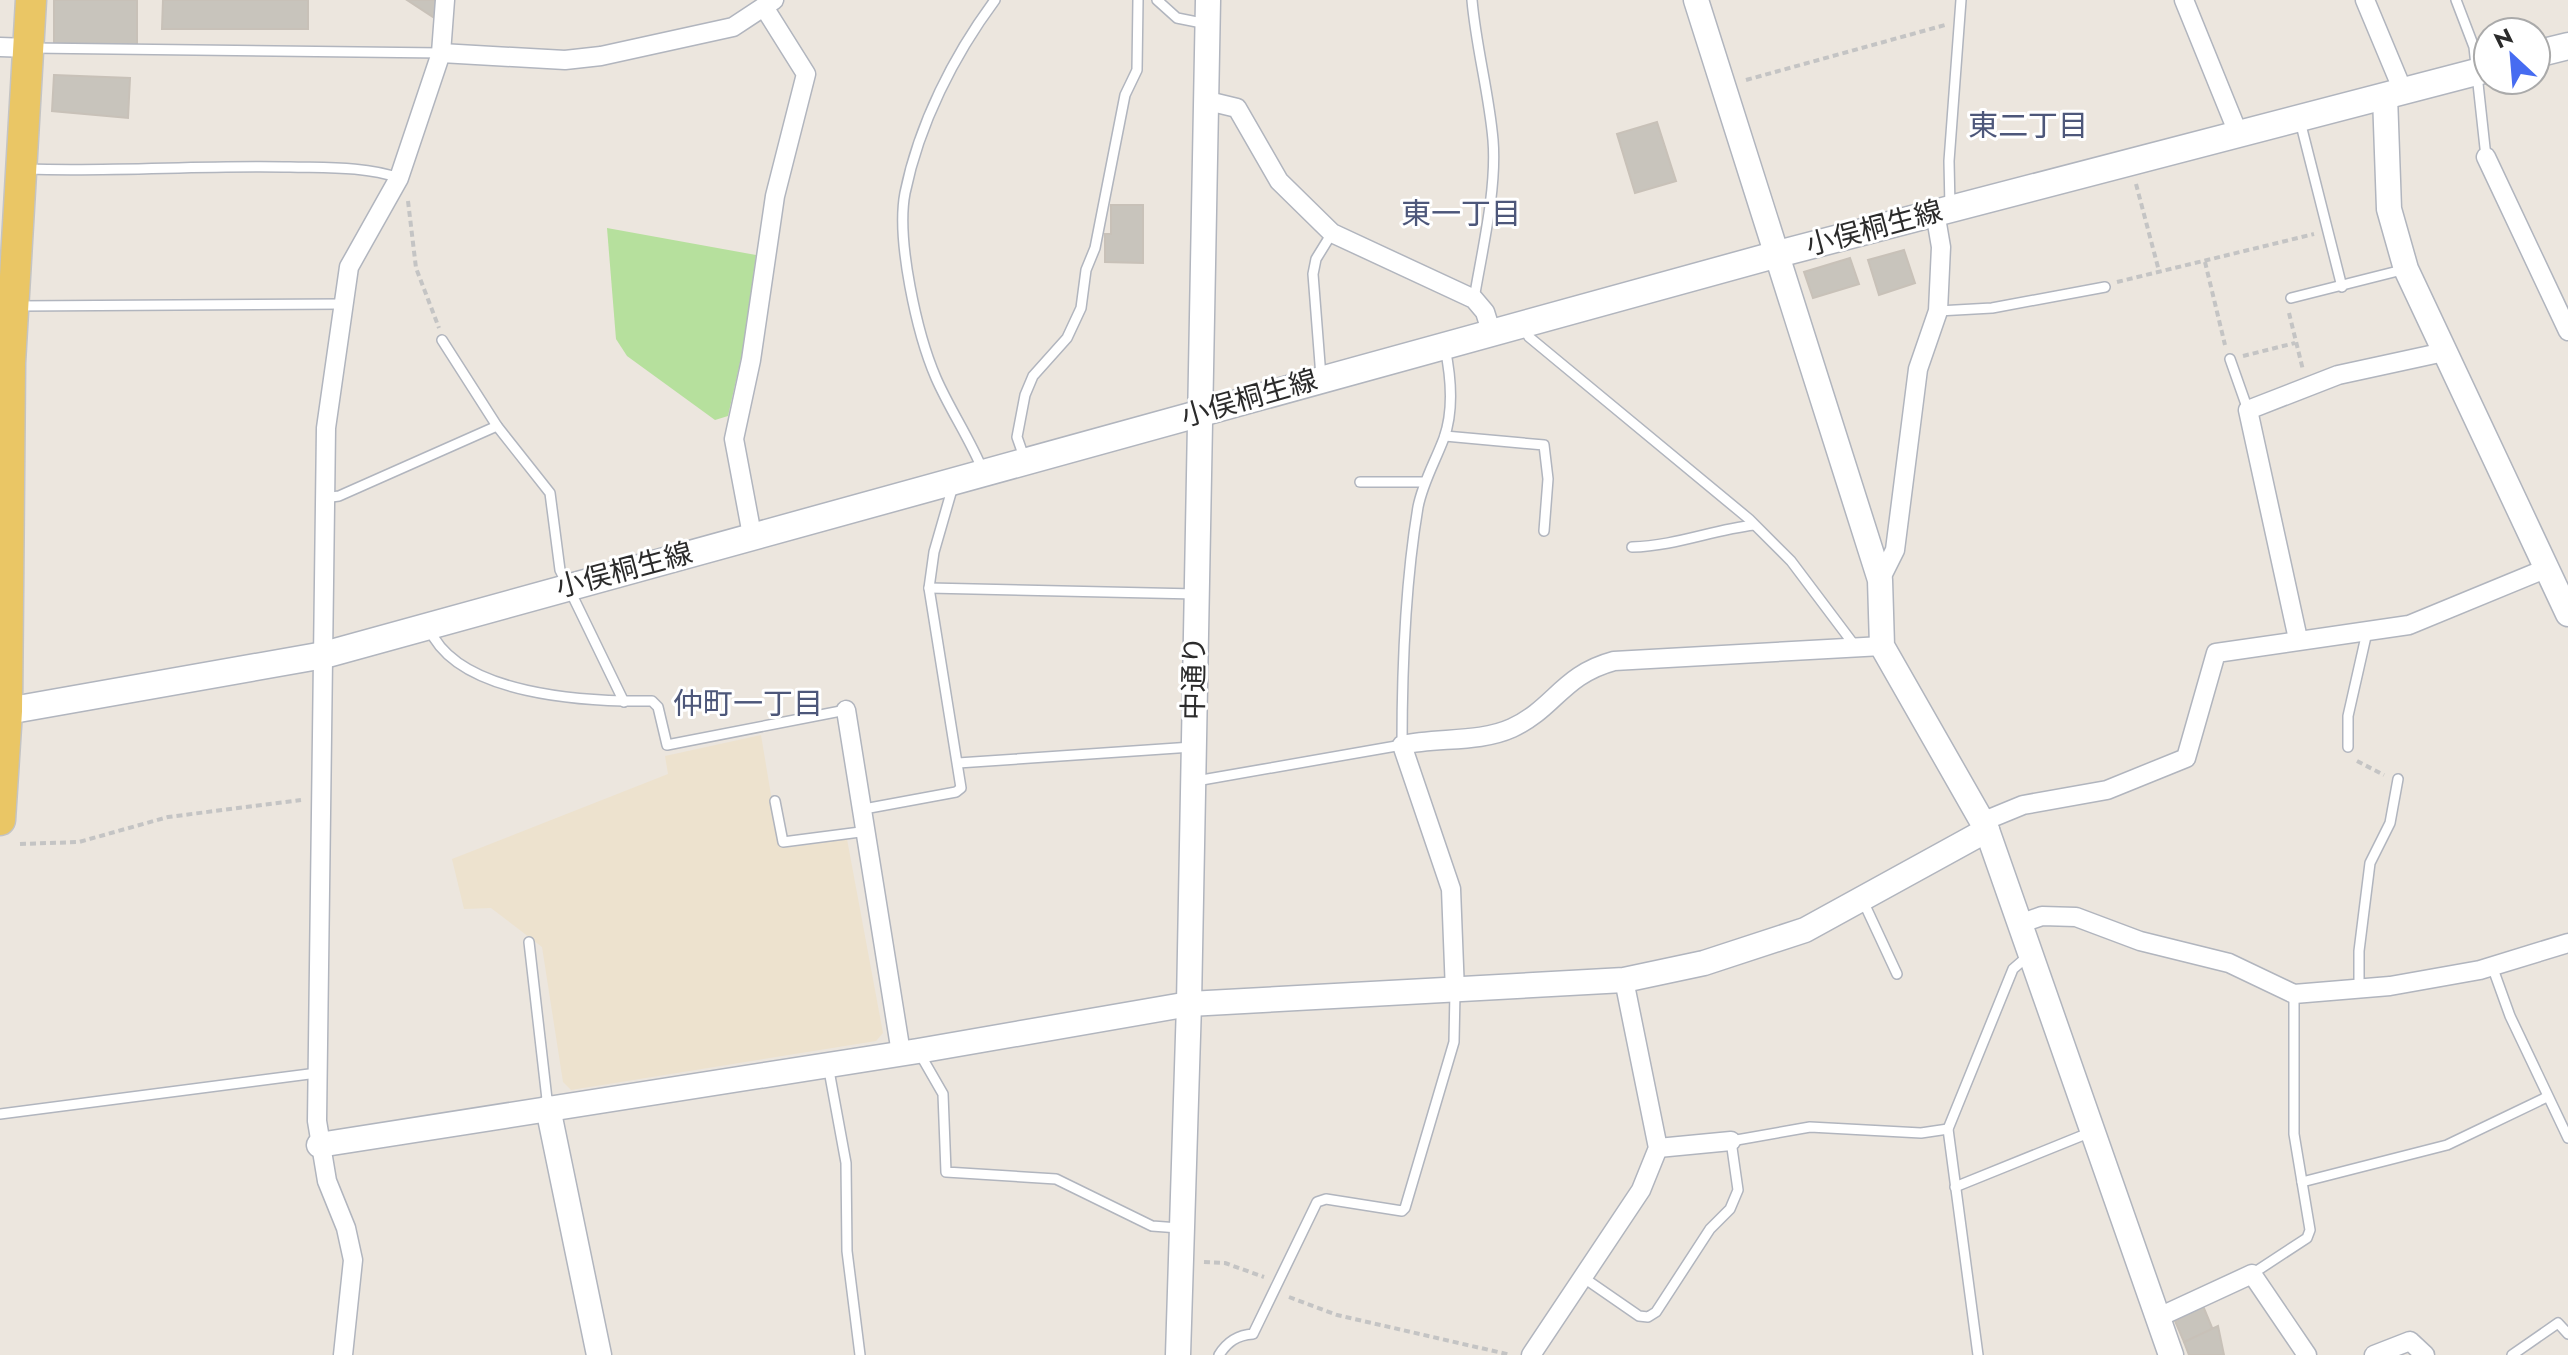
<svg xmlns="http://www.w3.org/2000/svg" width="2568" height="1355" font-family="Jost,'Noto Sans JP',sans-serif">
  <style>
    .education { fill: #ede2ce }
    .green { fill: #b6e09d }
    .building { fill: #c8c4bc; stroke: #c8c1b8; stroke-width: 2 }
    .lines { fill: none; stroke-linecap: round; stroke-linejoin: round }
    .service-casing { stroke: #b1b5be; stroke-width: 12 }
    .minor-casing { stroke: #b1b5be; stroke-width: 21 }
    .tertiary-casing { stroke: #b1b5be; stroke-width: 27 }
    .secondary-casing { stroke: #b1b5be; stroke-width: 29 }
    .primary-casing { stroke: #c4c4c4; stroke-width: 33 }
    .path { stroke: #c4c4c4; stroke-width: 4; stroke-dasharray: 6 4; stroke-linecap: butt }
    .service { stroke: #fff; stroke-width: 9 }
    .minor { stroke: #fff; stroke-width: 18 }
    .tertiary { stroke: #fff; stroke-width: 24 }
    .secondary { stroke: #fff; stroke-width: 26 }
    .primary { stroke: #eac665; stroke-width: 30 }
    .labels { text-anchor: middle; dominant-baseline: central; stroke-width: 6; stroke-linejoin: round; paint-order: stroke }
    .street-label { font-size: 28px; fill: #2b2b2b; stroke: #fff }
    .neighbourhood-label { font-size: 30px; fill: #4d577a; stroke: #fff }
  </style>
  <rect width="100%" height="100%" fill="#ece6de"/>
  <polygon class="education" points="761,735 779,843 785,848 847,839 883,1033 876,1041 571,1090 563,1082 542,947 491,908 464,909 452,859 668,774 665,756"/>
  <polygon class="green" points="607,228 756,255 744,345 728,416 715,420 627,356 616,339"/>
  <g class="building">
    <polygon points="54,0 137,0 137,46 54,43"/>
    <polygon points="163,0 308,0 308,29 162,29"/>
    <polygon points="407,0 441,0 439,21"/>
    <polygon points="54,75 130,78 128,118 52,111"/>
    <polygon points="1657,122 1676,181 1635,193 1617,134"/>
    <polygon points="1111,205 1143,205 1143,263 1105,262 1105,234 1111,234"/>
    <polygon points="1904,250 1915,283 1879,295 1868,260"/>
    <polygon points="1850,258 1859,284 1813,298 1804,272"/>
    <polygon points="2203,1306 2213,1330 2184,1342 2175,1321"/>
    <polygon points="2218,1326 2224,1355 2189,1355 2184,1342"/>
  </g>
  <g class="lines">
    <g class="service-casing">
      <g id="service">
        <polyline points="1157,0 1177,18 1207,24"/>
        <path d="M1472,0c4,47 17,93 21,140 4,49 -11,111 -19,159"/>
        <polyline points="2456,0 2474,47 2486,157"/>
        <polyline points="32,48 441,53"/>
        <polyline points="2300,121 2342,287"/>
        <path d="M27,169c88,3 175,-4 263,-2 35,1 75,-1 109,11"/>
        <polyline points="1950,208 1949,161 1961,0"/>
        <polyline points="2291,298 2406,269"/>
        <polyline points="19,306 344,304"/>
        <polyline points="1938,311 1992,308 2105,287"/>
        <polyline points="1523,326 1529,337 1749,519 1791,561 1855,646"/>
        <polyline points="442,340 497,426 550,493 560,570 624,702"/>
        <polyline points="2230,359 2248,410"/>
        <polyline points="1321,377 1313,274 1316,259 1332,233"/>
        <polyline points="1445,436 1544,445 1548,479 1544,531"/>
        <polyline points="1025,460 1017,437 1025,395 1033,376 1067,338 1081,308 1086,270 1095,248 1125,95 1137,70 1138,0"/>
        <path d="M983,471c-13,-32 -33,-61 -47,-93 -19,-44 -40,-138 -31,-185 14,-69 49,-138 90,-193"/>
        <polyline points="1360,482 1424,482"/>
        <polyline points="324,498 339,496 497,426"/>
        <path d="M1632,547c43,-1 80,-17 122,-22"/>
        <polyline points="929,588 1196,594"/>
        <path d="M429,628c28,68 159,74 223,73l6,6 9,38 179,-35"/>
        <polyline points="2348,747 2348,716 2367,632"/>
        <polyline points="958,763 1192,747"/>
        <path d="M1196,781l206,-36c0,-79 3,-161 16,-238 5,-25 17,-45 26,-69 10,-28 7,-61 1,-90"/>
        <polyline points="775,801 783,842 868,831"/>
        <polyline points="864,809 956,792 961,788 929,588 934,552 953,486"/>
        <polyline points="1863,901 1897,974"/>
        <polyline points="529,942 548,1108"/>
        <polyline points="2492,966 2510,1016 2568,1138"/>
        <polyline points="2359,988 2359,951 2370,863 2390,823 2398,779"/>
        <polyline points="920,1054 943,1094 946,1172 1056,1179 1152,1226 1179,1228"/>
        <polyline points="828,1065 846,1163 847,1251 860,1355"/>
        <polyline points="0,1114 317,1073"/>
        <polyline points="2302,1182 2447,1145 2547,1097"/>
        <polyline points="1955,1187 2091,1132"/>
        <polyline points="2252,1274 2307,1238 2310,1230 2294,1134 2294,994"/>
        <polyline points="1584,1278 1639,1316 1648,1317 1656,1312 1710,1229 1730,1209 1738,1190 1731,1141 1810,1127 1921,1133 1948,1129"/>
        <path d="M1219,1355c8,-13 18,-20 34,-21l64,-132 9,-3 76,12 3,-3 49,-166 1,-50"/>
        <polyline points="1978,1355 1948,1129 2013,969 2028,956"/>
        <polyline points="2512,1355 2558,1323 2568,1334"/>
      </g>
    </g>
    <g class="minor-casing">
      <g id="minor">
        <polyline points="2184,0 2238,133"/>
        <polyline points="2365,0 2403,91"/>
        <polyline points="0,47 29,48"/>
        <polyline points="441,53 565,60 601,56 733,27 774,0"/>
        <polyline points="1208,101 1237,108 1279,181 1332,233 1474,299 1485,312 1491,331"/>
        <polyline points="2486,157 2568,331"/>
        <polyline points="752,535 734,439 751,360 775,196 806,74 764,7"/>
        <polyline points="1880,580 1895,550 1918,369 1938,311 1941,247 1935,212"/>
        <polyline points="2298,639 2248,410 2338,375 2444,352"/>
        <polyline points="846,710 901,1053"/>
        <polyline points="1984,821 2023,805 2107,790 2186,758 2216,653 2409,625 2545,569"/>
        <polyline points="2022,923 2042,916 2076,917 2140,941 2229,963 2294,994 2390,986 2480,970 2568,943"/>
        <path d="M1455,992l-4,-103 -49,-144c35,-8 77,-2 110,-17 43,-20 50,-53 102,-67l268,-15"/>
        <polyline points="1658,1148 1731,1141"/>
        <polyline points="2159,1317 2252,1274 2307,1355"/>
        <polyline points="343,1355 353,1260 346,1228 327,1181 317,1121 326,428 349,267 399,178 441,53 445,0"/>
        <polyline points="1531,1355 1641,1190 1658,1148 1624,980"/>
        <polyline points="2374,1355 2410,1341 2425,1355"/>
      </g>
    </g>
    <g class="tertiary-casing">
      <g id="tertiary">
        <polyline points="1696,0 1880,580 1882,646 1987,830 2171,1355"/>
        <polyline points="2385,96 2389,209 2406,269 2568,614"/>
        <polyline points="548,1108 599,1355"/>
        <polyline points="319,1145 918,1051 1189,1004 1624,980 1704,963 1805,930 1987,830"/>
        <polyline points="1178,1355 1189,1004 1208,0"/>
      </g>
    </g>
    <g class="secondary-casing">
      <g id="secondary">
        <polyline points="2536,54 2568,46"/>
        <polyline points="7,711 324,655 1778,254 2488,69"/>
      </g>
    </g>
    <g class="primary-casing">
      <polyline id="primary" points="0,820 7,711 10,363 31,0"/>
    </g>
    <g class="path">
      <polyline points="1746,80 1945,25"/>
      <polyline points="2136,184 2159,271"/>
      <polyline points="408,201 416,268 439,328"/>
      <polyline points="2205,262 2225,345"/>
      <polyline points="2117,282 2314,234"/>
      <polyline points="2289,313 2303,370"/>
      <polyline points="2243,356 2295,343"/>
      <polyline points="2357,761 2384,775"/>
      <polyline points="20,844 79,842 168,817 301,800"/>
      <polyline points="1204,1262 1225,1263 1264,1277"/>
      <polyline points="1289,1297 1337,1315 1511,1355"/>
    </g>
    <use href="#service" class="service"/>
    <use href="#minor" class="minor"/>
    <use href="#tertiary" class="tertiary"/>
    <use href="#secondary" class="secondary"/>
    <use href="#primary" class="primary"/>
  </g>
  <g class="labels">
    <g class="street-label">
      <text transform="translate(1874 228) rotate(-15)">小俣桐生線</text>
      <text transform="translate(1249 398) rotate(-16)">小俣桐生線</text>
      <text transform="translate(624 570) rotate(-15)">小俣桐生線</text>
      <text transform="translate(1194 678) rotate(-89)">中通り</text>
    </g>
    <g class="neighbourhood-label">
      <text x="2028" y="125">東二丁目</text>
      <text x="1461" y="213">東一丁目</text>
      <text x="748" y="703">仲町一丁目</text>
    </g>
  </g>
  <g transform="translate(2512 56) rotate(334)"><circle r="38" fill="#ffffff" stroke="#aaaaaa" stroke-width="2"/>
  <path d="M0-6L14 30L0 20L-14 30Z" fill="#466cf1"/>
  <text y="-12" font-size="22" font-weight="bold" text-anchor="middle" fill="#2b2b2b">N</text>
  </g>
</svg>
